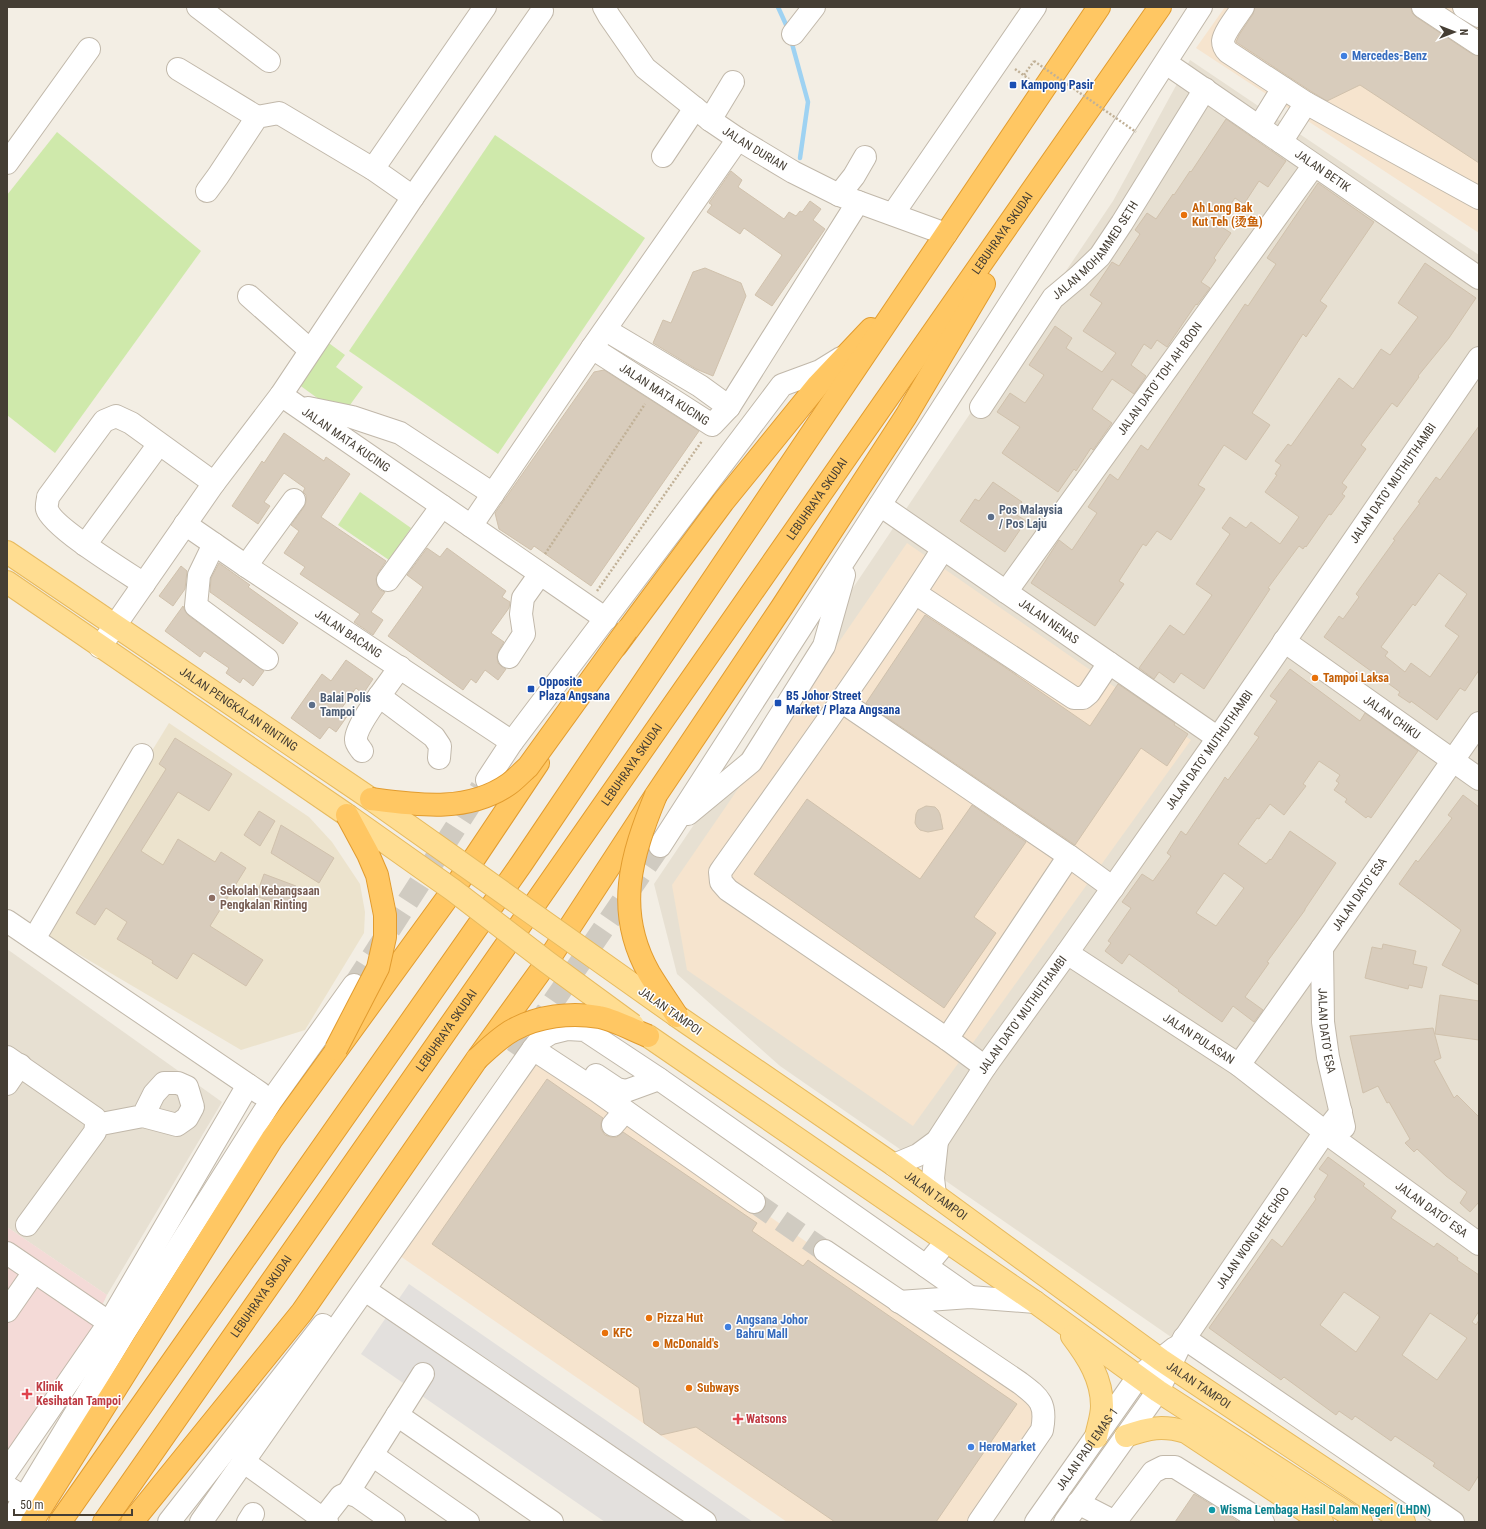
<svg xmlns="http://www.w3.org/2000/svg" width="1486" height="1529" font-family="'Roboto Condensed','Noto Sans SC',sans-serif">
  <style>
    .residential { fill: #e7e0d2 }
    .commercial { fill: #f6e4ce }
    .education { fill: #ece3cd }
    .medical { fill: #f4dad7 }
    .green { fill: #cfe9ab }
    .parking { fill: #e3e0dd }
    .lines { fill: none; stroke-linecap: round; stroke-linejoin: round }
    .stream { stroke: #9ed2f2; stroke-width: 4.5 }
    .building { fill: #d8ccbc; stroke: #d0c1ac; fill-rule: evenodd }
    .minor-tunnel { stroke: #d0cbc1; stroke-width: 22; stroke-dasharray: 22 11; stroke-linecap: butt }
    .minor-casing { stroke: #c1b8aa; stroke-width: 24 }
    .major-casing { stroke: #e7ba5e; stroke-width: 24 }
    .highway-casing { stroke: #e29c2f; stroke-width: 24 }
    .path { stroke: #c1b197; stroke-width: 2.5; stroke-dasharray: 2 2; stroke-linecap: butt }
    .minor { stroke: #fff; stroke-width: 22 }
    .major { stroke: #ffdd91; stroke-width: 22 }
    .highway { stroke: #ffc763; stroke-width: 22 }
    .major-bridge-casing { stroke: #e7ba5e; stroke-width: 24; stroke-linecap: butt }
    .highway-bridge-casing { stroke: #e29c2f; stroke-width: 24; stroke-linecap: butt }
    .path-bridge { stroke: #c1b197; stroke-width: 2.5; stroke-dasharray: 2 2; stroke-linecap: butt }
    .major-bridge { stroke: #ffdd91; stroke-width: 22 }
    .highway-bridge { stroke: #ffc763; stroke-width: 22 }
    .shop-dot { fill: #3f7fe0; stroke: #fff; stroke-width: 1.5 }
    .transit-dot { fill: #1a4fb4; stroke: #fff; stroke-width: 1.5 }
    .food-dot { fill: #e8710a; stroke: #fff; stroke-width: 1.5 }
    .service-dot { fill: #5c6f8a; stroke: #fff; stroke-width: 1.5 }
    .education-dot { fill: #8d6e63; stroke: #fff; stroke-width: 1.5 }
    .health-dot { fill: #e0444e; stroke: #fff; stroke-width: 1.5 }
    .culture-dot { fill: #0f9aa8; stroke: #fff; stroke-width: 1.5 }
    .labels { text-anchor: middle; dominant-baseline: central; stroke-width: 3; stroke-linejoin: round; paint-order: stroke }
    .shop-label { font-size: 12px; font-weight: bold; fill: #366cbe; stroke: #fff; text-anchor: start }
    .transit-label { font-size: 12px; font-weight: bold; fill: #164399; stroke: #fff; text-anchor: start }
    .street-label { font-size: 12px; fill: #453e34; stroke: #fff }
    .food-label { font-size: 12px; font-weight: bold; fill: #c56008; stroke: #fff; text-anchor: start }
    .service-label { font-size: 12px; font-weight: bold; fill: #4e5e75; stroke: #fff; text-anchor: start }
    .education-label { font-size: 12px; font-weight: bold; fill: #785e54; stroke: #fff; text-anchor: start }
    .health-label { font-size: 12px; font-weight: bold; fill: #be3a42; stroke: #fff; text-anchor: start }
    .culture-label { font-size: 12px; font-weight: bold; fill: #0d838f; stroke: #fff; text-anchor: start }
  </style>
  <rect width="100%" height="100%" fill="#f3eee4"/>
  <g class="residential">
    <polygon points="1190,60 1479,255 1479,1522 1438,1522 780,1066 677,974 654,884 1113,201"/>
    <polygon points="7,949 222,1102 107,1295 7,1227"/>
  </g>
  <g class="commercial">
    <polygon points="1225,7 1479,7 1479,233 1196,48"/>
    <polygon points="907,543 1191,740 913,1126 687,970 672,885"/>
    <polygon points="538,1057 1033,1398 1040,1414 973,1522 787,1522 400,1256"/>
  </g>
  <polygon class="education" points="169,723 309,817 332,842 360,884 365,912 364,933 305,1030 241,1050 41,932"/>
  <polygon class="medical" points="7,1227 107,1295 88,1335 7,1453"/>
  <g class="green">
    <polygon points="57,132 201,251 55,453 7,415 7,195"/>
    <polygon points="495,135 645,238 498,454 349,351"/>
    <polygon points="326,341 345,355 336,367 363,387 342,416 298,384"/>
    <polygon points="360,492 411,528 389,560 338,525"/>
  </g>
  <polygon class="parking" points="409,1284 753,1522 605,1522 361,1354"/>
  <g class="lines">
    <g class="stream">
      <polyline points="778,7 788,29"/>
      <polyline points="791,40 808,102 800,158"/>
    </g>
  </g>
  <g class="building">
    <polygon points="1255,7 1411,7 1412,13 1416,17 1472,54 1479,56 1479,163 1360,85 1327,101 1312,92 1236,42 1239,35 1253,14"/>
    <polygon points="1226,119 1286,161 1268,187 1259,181 1244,204 1235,198 1217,224 1231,233 1214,258 1216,260 1201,282 1210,288 1197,305 1196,304 1167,347 1157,340 1151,349 1144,344 1131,365 1146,376 1134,394 1112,379 1092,409 1112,423 1093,450 1091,448 1076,471 1074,469 1058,492 1002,453 1020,427 997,412 1010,393 1025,403 1044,375 1029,365 1055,326 1072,338 1066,348 1102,372 1116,353 1083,331 1102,303 1090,295 1112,262 1119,266 1140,234 1135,230 1147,213 1156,219 1173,194 1174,195 1190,171 1191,172"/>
    <polygon points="731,171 742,180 738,187 784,219 789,212 796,216 800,211 802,212 810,201 821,209 813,220 825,229 772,306 755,295 782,255 744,228 740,234 707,212 712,205 709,203"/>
    <polygon points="1318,183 1374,222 1320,301 1327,306 1306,337 1303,334 1252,413 1270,425 1246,460 1224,445 1198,485 1205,489 1171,540 1157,531 1146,546 1143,544 1119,581 1124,584 1095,626 1031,583 1059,540 1072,550 1097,513 1088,507 1110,474 1118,480 1141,445 1148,450 1245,304 1248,306 1276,264 1267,258"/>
    <polygon points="1425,263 1476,298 1449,338 1418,376 1419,377 1397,407 1392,403 1361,445 1366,449 1342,483 1347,487 1342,494 1345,496 1331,515 1329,514 1306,547 1305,546 1303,549 1299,546 1268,588 1270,589 1204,689 1181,673 1174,683 1159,672 1154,679 1139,668 1170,625 1184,635 1212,595 1196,584 1230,534 1222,528 1230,517 1246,528 1251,522 1280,544 1299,517 1265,492 1277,475 1275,474 1281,465 1275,461 1288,444 1291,446 1339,378 1353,389 1381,349 1390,355 1418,317 1398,303"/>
    <polygon points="705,268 741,283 746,296 713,376 696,369 653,343 663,320 671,323 693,272"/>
    <polygon points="604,370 699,431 591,586 534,546 531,550 499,529 495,513 594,372"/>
    <path d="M1479,426v244l-14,21 -5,-3 -23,32 -26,-19 -1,2 -12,-8 2,-3 -76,-55 15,-21 4,3 16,-22 -3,-3 39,-54 -2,-1 27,-36 -2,-1 18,-25 4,3zM1439,573l28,21 -22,32 14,10 -29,41 -19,-14 -6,9 -20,-16 3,-4 -7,-5 32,-43 2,2z"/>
    <polygon points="284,433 324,461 326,457 350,474 321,517 386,561 378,573 376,579 377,585 380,590 385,592 371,612 383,620 373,635 354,622 360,614 300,574 305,567 284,553 299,531 291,525 304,507 306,502 306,495 303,492 305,488 284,473 264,502 270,506 258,524 232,506 262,461 264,463"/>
    <polygon points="993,482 1022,502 1015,514 1026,521 1005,552 960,521 975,499 979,501"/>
    <polygon points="427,548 440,557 447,548 506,591 502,597 510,602 509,608 491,633 504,642 499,650 497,657 498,663 502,667 506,669 498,680 485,670 476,683 471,679 463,690 388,636 423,587 407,575"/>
    <polygon points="219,563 250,585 248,587 298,623 283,644 210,592 211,578"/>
    <polygon points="181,566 187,571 185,589 173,606 159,596"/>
    <polygon points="183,606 185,611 189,616 264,671 253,686 243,678 240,683 226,673 229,668 204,651 200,657 165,631"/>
    <polygon points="925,615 1003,666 1090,726 1118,684 1175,723 1174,725 1188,734 1167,766 1141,748 1075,845 866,703"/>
    <polygon points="346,660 373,679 363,694 356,688 341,709 348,715 336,732 329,727 320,739 291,718 322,674 331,681"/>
    <path d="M1290,669l70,52 5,-8 53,38 -47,67 -3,-2 -2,2 -21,-16 2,-3 -13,-9 5,-7 -3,-2 4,-6 -21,-14 -16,23 3,2 -22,29 -14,-11 -11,15 -2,-1 -19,26 28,20 4,-5 1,1 19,-29 46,32 -31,46v1l-38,52 2,1 -24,34 18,13 -9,12 -21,-16 -11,16 -44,-31 1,-1 -50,-36 -7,10 -17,-13 6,-8 -3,-2 23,-33 -9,-6 20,-28 11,7 18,-25 -4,-3 14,-22 5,4 36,-53 3,-5 3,3 31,-43 -5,-3 23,-33 -7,-5zM1224,873l20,15 -28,38 -20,-13z"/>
    <polygon points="175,738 232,774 209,811 178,792 141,851 163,865 178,839 215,862 221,852 246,868 210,926 263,960 246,986 193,953 177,979 152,963 153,961 117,939 127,922 106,908 95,925 76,913 166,769 159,764"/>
    <polygon points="1463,795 1479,807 1479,985 1442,965 1461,930 1399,884 1416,860 1418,862 1452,818 1448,815"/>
    <polygon points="807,799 920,879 972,805 1026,842 974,917 996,933 944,1008 754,874"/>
    <polygon points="926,806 935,807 938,810 940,814 943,829 928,832 920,830 917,827 915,823 916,814 918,810"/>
    <polygon points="259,811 275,821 260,846 244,835"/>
    <polygon points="281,825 334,858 319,883 271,853"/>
    <polygon points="264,874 296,886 288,908 256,896"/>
    <polygon points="1383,944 1416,951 1413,964 1427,967 1422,988 1409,985 1408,989 1365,978 1372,947 1382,949"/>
    <polygon points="1440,995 1479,1001 1479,1040 1435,1034"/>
    <polygon points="1433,1028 1441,1058 1434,1061 1454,1098 1457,1095 1479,1117 1479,1202 1470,1212 1460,1203 1467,1192 1446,1176 1417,1149 1414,1152 1405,1143 1410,1139 1389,1102 1387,1103 1378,1086 1363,1093 1350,1036"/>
    <polygon points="547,1079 603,1118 601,1123 601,1129 605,1135 611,1137 617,1137 623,1132 757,1223 752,1231 803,1266 808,1260 1017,1404 936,1522 835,1522 696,1427 661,1435 644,1423 639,1388 432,1244"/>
    <path d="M1328,1157l37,27 -2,2 33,25 -5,7 43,29 3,-4 21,15 -1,2 22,15v36l-7,11 4,3 3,-5v155l-10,16 -36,-25 2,-3 -40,-27 -4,5 -36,-25 -3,4 -13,-9 -3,4 -52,-38 -3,3 -72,-52 63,-89 10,8 34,-48 -2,-2 14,-22 -9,-6zM1344,1292l36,25 -24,35 -36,-27zM1430,1313l37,25 -30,42 -35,-25z"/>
    <polygon points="1194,1494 1201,1498 1239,1522 1175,1522"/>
  </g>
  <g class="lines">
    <g class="minor-tunnel">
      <polyline points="354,985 481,788"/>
      <polyline points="516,1056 660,846"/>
      <polyline points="754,1202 825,1251"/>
    </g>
    <g class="minor-casing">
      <g id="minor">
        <polyline points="198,7 269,61"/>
        <path id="s1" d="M604,7l5,9 36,52 65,52 28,19 55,33 46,23 107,39"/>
        <path d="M1243,7c-5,8 -19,25 -20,34 0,5 2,8 5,11l78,51 173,95"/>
        <polyline points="1423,7 1479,44"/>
        <polyline points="1464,7 1479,16"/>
        <polyline points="793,34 814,7"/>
        <path id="s2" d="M1166,63l313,215"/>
        <polyline points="178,69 257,117"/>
        <polyline points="710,120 733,82"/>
        <polyline points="1259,127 1283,88"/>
        <polyline points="1281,142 1306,103"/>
        <polyline points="663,156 695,108"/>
        <polyline points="7,163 89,49"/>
        <polyline points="373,169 485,7"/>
        <polyline points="207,191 218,176 257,117 279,113 373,169 413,197"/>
        <polyline points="839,195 854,176 865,157"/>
        <polyline points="893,214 1035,7"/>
        <polyline points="249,296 310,350"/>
        <polyline points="606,330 700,386 729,407"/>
        <path id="s3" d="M592,348l120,77 17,-18 129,-205"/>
        <path id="s4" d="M281,395l325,224"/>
        <path id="s5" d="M981,407l72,-109 25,-21 22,-21 22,-33 83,-134"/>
        <polyline points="308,408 352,417 400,433 493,494"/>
        <path id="s6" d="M880,505l338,233"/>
        <path id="s7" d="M185,524l61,42 266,176"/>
        <polyline points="471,526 592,348 738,139"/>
        <polyline points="214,544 199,575 196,606 267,659"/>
        <polyline points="85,545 159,444"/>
        <path d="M943,549c-70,110 -147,216 -223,323l1,10 7,8 219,149 38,28"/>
        <polyline points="246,566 294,500"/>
        <polyline points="388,580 442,506"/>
        <path d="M144,584c-18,-12 -92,-57 -97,-75 -1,-3 1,-9 1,-12l56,-76 12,-5 15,7 83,60"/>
        <path id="s8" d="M1006,592l308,-427"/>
        <polyline points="915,593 1074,698 1083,698 1089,693 1109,663"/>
        <path id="s9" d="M1284,641l195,138"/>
        <polyline points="100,647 214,483 281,395 413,197 542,11"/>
        <polyline points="509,657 524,634 521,614 523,598 540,574"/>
        <polyline points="379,696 434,737 440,746 439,758"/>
        <polyline points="841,701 1069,856"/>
        <path d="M362,751c-2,-3 -6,-7 -6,-11 -1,-15 35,-59 44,-73"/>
        <polyline points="487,780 512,742 782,385 820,371 841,358"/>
        <polyline points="688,814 751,762 824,646 844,575"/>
        <polyline points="660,846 1201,7"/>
        <polyline points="7,921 260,1093"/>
        <polyline points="34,939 142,755"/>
        <path id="s10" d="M1322,948l1,74 5,35 16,70"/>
        <path id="s11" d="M1067,953l172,112 86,67 154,112"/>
        <polyline points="947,1039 1069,856 1113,888"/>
        <polyline points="533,1049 597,1091 754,1202"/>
        <polyline points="7,1057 95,1118 96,1125 95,1132 27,1225"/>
        <path id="s12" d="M1239,1065l83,-117 157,-225"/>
        <polyline points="596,1075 617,1089 626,1091 659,1079"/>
        <polyline points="7,1084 20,1065"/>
        <polyline points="96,1125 143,1116 177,1125 187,1118 193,1107 187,1087 178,1083 164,1083 154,1094 143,1116"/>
        <polyline points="613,1125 625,1111"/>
        <path id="s13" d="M894,1165l24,-10 19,-14 48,-74 82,-114 151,-215 261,-380"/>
        <polyline points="935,1195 933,1178 937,1141"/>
        <path d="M825,1251l195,132c20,15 27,21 22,47l-63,92"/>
        <polyline points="7,1253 120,1330"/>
        <polyline points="926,1266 946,1242"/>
        <polyline points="365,1290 705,1522"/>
        <polyline points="899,1302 970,1297 1035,1302"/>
        <polyline points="7,1311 34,1272"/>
        <polyline points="1184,1338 1453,1522"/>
        <polyline points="397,1415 552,1522"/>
        <polyline points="372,1455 468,1522"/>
        <polyline points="243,1461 327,1522"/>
        <polyline points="7,1471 109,1323 248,1085"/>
        <polyline points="7,1487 25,1498"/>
        <polyline points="348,1493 423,1374"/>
        <polyline points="1078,1503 1115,1522"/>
        <polyline points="323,1519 341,1496 348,1493 357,1496 394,1522"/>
        <polyline points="10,1522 124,1333 271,1101 354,985"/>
        <polyline points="169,1522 323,1325"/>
        <polyline points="201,1522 533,1049 540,1040 551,1033 567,1029 585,1030 659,1079 970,1297"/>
        <polyline points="248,1522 253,1514"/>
        <path id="s14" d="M1036,1522l102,-145 37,-29"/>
        <path id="s15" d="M1065,1522l93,-131 22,-46 145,-213 16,-20"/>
        <polyline points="1115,1522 1153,1472 1163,1467 1175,1467 1263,1522"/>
      </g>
    </g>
    <g class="major-casing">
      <g id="major">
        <path id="s16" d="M7,552l364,247"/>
        <polyline points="7,582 347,815"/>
        <path id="s17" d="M677,1016l217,149 267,195 243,162"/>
        <polyline points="648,1036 1035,1302 1158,1391 1361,1522"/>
        <path d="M1072,1336c16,21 30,43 30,70 0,10 -4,21 -6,31"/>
        <path d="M1126,1436c23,-8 36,-11 60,-4l136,90"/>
      </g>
    </g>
    <g class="highway-casing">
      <g id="highway">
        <polyline points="616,646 723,502 818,385 871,329"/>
        <polyline points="32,1522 272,1139 453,890 538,763"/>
        <polyline points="60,1522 522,863 1099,7"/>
        <path id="s18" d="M104,1522l1056,-1515"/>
        <polyline points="132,1522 302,1312 477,1059 547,962 656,795 782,607 906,416 984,284"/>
      </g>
    </g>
    <g class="path">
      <polyline points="1015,69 1029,79"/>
      <polyline points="1024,75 1034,61"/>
      <polyline points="545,554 645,404"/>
      <polyline points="597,591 702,441"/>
    </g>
    <use href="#minor" class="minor"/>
    <use href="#major" class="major"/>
    <use href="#highway" class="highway"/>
    <g class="major-bridge-casing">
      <g id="major-bridge">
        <polyline points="371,799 677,1016"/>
        <polyline points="347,815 453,890 547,962 633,1025"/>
      </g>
    </g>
    <g class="highway-bridge-casing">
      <g id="highway-bridge">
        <path d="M656,795c-25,61 -42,116 -7,178 9,15 19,29 28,43"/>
        <path d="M371,799c46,6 97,14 138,-15 7,-5 13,-12 19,-17l99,-137"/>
        <polyline points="336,1049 378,968 385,937 385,915 377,875 368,854 347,815"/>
        <path d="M477,1059c11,-10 23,-22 36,-29 25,-14 58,-18 86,-13 13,2 36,14 49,19"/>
      </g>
    </g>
    <polyline class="path-bridge" points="1034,61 1136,132"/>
    <use href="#major-bridge" class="major-bridge"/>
    <use href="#highway-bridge" class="highway-bridge"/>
  </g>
  <g class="shop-dot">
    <circle cx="1344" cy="56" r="4"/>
    <circle cx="728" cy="1327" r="4"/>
    <circle cx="971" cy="1447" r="4"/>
  </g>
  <g class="transit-dot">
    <rect x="1009" y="81" width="8" height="8" rx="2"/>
    <rect x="527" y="685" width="8" height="8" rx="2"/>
    <rect x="774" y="699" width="8" height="8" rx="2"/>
  </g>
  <g class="food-dot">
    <circle cx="1184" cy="215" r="4"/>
    <circle cx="1315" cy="678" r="4"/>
    <circle cx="649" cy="1318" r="4"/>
    <circle cx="605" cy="1333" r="4"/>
    <circle cx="656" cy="1344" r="4"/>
    <circle cx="689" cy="1388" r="4"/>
  </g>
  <g class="service-dot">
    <circle cx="991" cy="517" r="4"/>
    <circle cx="312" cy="705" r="4"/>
  </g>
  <circle class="education-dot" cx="212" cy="898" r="4"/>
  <g class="health-dot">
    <path d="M25 1388h4v4h4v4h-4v4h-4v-4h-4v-4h4z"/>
    <path d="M736 1413h4v4h4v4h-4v4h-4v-4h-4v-4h4z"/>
  </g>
  <circle class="culture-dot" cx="1212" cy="1510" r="4"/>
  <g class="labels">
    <g class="shop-label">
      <text x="1352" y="56">Mercedes-Benz</text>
      <text x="736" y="1320">Angsana Johor<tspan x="736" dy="14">Bahru Mall</tspan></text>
      <text x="979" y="1447">HeroMarket</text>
    </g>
    <g class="transit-label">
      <text x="1021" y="85">Kampong Pasir</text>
      <text x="539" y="682">Opposite<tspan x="539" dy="14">Plaza Angsana</tspan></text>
      <text x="786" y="696">B5 Johor Street<tspan x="786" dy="14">Market / Plaza Angsana</tspan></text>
    </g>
    <g class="street-label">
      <text stroke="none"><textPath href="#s1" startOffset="210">JALAN DURIAN</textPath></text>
      <text stroke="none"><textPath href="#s2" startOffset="190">JALAN BETIK</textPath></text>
      <text stroke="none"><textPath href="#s18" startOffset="1571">LEBUHRAYA SKUDAI</textPath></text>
      <text stroke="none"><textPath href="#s5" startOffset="195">JALAN MOHAMMED SETH</textPath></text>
      <text stroke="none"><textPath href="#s8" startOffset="263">JALAN DATO' TOH AH BOON</textPath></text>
      <text stroke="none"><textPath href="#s3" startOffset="86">JALAN MATA KUCING</textPath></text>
      <text stroke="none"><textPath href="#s4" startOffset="79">JALAN MATA KUCING</textPath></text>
      <text stroke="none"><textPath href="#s13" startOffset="850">JALAN DATO' MUTHUTHAMBI</textPath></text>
      <text stroke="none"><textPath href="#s18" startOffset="1247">LEBUHRAYA SKUDAI</textPath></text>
      <text stroke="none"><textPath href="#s6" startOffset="205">JALAN NENAS</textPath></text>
      <text stroke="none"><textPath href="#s7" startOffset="197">JALAN BACANG</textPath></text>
      <text stroke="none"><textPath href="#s16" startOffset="280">JALAN PENGKALAN RINTING</textPath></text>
      <text stroke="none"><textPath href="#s9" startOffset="132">JALAN CHIKU</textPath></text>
      <text stroke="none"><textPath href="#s13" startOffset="526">JALAN DATO' MUTHUTHAMBI</textPath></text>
      <text stroke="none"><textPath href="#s18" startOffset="923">LEBUHRAYA SKUDAI</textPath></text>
      <text stroke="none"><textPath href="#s12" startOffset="209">JALAN DATO' ESA</textPath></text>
      <text transform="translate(670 1011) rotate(35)">JALAN TAMPOI</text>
      <text stroke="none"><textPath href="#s13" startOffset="202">JALAN DATO' MUTHUTHAMBI</textPath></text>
      <text stroke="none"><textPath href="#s18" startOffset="599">LEBUHRAYA SKUDAI</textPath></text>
      <text stroke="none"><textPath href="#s10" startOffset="83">JALAN DATO’ ESA</textPath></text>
      <text stroke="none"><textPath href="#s11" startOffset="157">JALAN PULASAN</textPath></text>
      <text stroke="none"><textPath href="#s17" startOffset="315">JALAN TAMPOI</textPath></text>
      <text stroke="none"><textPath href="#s11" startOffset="446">JALAN DATO' ESA</textPath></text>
      <text stroke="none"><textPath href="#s15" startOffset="341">JALAN WONG HEE CHOO</textPath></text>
      <text stroke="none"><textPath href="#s18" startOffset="275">LEBUHRAYA SKUDAI</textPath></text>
      <text stroke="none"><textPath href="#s17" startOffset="639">JALAN TAMPOI</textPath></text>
      <text stroke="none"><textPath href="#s14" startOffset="89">JALAN PADI EMAS 1</textPath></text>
    </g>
    <g class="food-label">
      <text x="1192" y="208">Ah Long Bak<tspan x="1192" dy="14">Kut Teh (烫鱼)</tspan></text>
      <text x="1323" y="678">Tampoi Laksa</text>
      <text x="657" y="1318">Pizza Hut</text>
      <text x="613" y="1333">KFC</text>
      <text x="664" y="1344">McDonald's</text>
      <text x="697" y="1388">Subways</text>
    </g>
    <g class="service-label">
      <text x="999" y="510">Pos Malaysia<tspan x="999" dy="14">/ Pos Laju</tspan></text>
      <text x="320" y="698">Balai Polis<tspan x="320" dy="14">Tampoi</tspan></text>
    </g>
    <g class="education-label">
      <text x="220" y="891">Sekolah Kebangsaan<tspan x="220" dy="14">Pengkalan Rinting</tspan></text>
    </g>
    <g class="health-label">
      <text x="36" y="1387">Klinik<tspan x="36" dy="14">Kesihatan Tampoi</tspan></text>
      <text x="746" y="1419">Watsons</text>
    </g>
    <g class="culture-label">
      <text x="1220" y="1510">Wisma Lembaga Hasil Dalam Negeri (LHDN)</text>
    </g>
  </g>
  <rect width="1486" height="1529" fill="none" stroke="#453e34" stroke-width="16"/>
  <g transform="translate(1454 32) rotate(90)" stroke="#ffffff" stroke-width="3" paint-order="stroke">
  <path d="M0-3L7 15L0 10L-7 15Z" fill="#453e34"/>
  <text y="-6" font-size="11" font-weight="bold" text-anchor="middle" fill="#453e34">N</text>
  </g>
  <path d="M14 1509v6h118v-6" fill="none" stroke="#453e34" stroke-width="2"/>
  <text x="20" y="1509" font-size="12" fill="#453e34" stroke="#ffffff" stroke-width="3" paint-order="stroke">50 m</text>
</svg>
